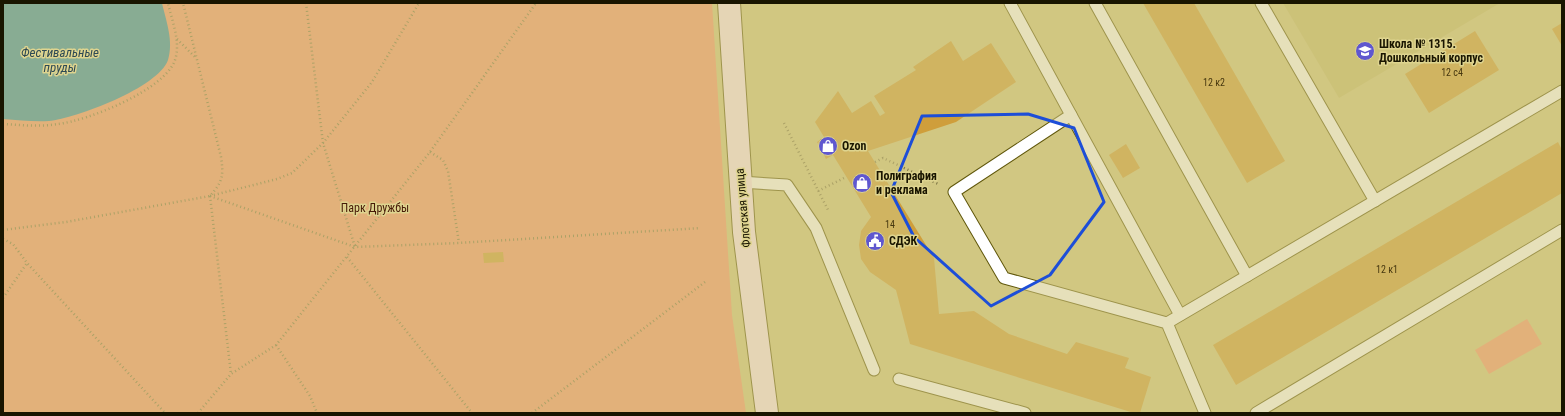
<svg xmlns="http://www.w3.org/2000/svg" width="1565" height="416" font-family="'Roboto Condensed',sans-serif">
  <style>
    .built { fill: #c6bc6e }
    .green { fill: #f69772 }
    .water { fill: #2f8da9 }
    .building { fill: #cf9e3b }
    .lines { fill: none; stroke-linecap: round; stroke-linejoin: round }
    .lane-casing { stroke: #60570b; stroke-width: 13 }
    .secondary-casing { stroke: #60570b; stroke-width: 24 }
    .path { stroke: #7d7546; stroke-width: 2.5; stroke-dasharray: 1 3; stroke-linecap: butt }
    .lane { stroke: #fff; stroke-width: 11 }
    .secondary { stroke: #fce7f4; stroke-width: 22 }
    .marked { fill: none; stroke: #1d4ed8; stroke-width: 3; stroke-linejoin: round }
    .labels { text-anchor: middle; dominant-baseline: central; stroke-width: 3; stroke-linejoin: round; paint-order: stroke }
    .number-label { font-size: 10px; fill: #46370f }
    .poi-label { font-size: 12px; font-weight: bold; fill: #191500; stroke: #ded48f; text-anchor: start }
    .park-label { font-size: 12px; fill: #471a07; stroke: #ded48f }
    .street-label { font-size: 12px; fill: #191500; stroke: #ded48f }
    .water-label { font-size: 13px; font-style: italic; fill: #2d4953; stroke: #ded48f }
  </style>
  <rect width="100%" height="100%" fill="#d1c782"/>
  <polygon class="built" points="1283,3 1500,3 1339,98"/>
  <g class="green">
    <polygon points="3,3 712,3 732,315 746,413 3,413"/>
    <polygon points="1527,319 1542,344 1489,374 1475,350"/>
  </g>
  <path class="water" d="M3,3h159c4,18 12,38 6,57 -10,28 -92,58 -119,61 -15,1 -31,-1 -46,-2z"/>
  <g class="building">
    <polygon points="1143,3 1194,3 1285,161 1247,183"/>
    <polygon points="1562,23 1562,46 1552,29"/>
    <polygon points="1475,31 1499,70 1429,113 1405,74"/>
    <polygon points="951,41 963,61 991,43 1016,82 956,122 868,151 934,258 939,314 974,311 1009,334 1067,354 1076,342 1129,358 1125,368 1151,377 1140,413 1134,413 910,344 896,290 870,272 861,259 859,245 861,231 871,217 833,155 826,159 817,142 824,137 815,122 838,91 852,113 871,101 880,116 885,113 874,96 916,70 913,67"/>
    <polygon points="1558,142 1562,150 1562,193 1236,385 1213,345"/>
    <polygon points="1126,144 1140,168 1123,178 1109,155"/>
    <polygon points="503,252 504,262 484,263 483,253"/>
  </g>
  <g class="lines">
    <g class="lane-casing">
      <g id="lane">
        <polyline points="1010,3 1180,315"/>
        <polyline points="1095,3 1247,276"/>
        <polyline points="1261,3 1375,201"/>
        <polyline points="1071,115 954,192 1004,278 1167,323 1205,413"/>
        <polyline points="740,182 787,185 816,228 874,370"/>
        <polyline points="1167,323 1562,91"/>
        <polyline points="899,379 1025,413"/>
        <polyline points="1256,413 1562,230"/>
      </g>
    </g>
    <g class="secondary-casing">
      <polyline id="secondary" points="729,3 744,232 767,413"/>
    </g>
    <g class="path">
      <polyline points="306,3 323,143 355,247"/>
      <polyline points="177,39 196,58"/>
      <polyline points="784,123 828,210"/>
      <path d="M3,124c18,1 37,3 55,0 29,-3 107,-34 117,-64 6,-18 -3,-39 -7,-57"/>
      <polyline points="430,152 443,160 448,171 459,243"/>
      <polyline points="875,162 883,158 938,184"/>
      <polyline points="818,191 846,177"/>
      <polyline points="210,196 355,247 459,243 700,228"/>
      <polyline points="210,196 277,179 292,173 323,143 372,82 419,3"/>
      <polyline points="210,196 231,374"/>
      <path d="M3,230l63,-8 144,-26c12,-14 14,-19 11,-39l-38,-154"/>
      <polyline points="3,239 13,244 27,263 165,413"/>
      <polyline points="347,257 472,413"/>
      <polyline points="3,298 27,263"/>
      <polyline points="276,345 310,396 317,413"/>
      <polyline points="198,413 231,374 276,345 430,152 536,3"/>
      <polyline points="532,413 705,282"/>
    </g>
    <use href="#lane" class="lane"/>
    <use href="#secondary" class="secondary"/>
  </g>
  <path d="M0 0H1565V416H0ZM1028,114l46,14 30,74 -54,73 -59,31 -77,-69 -23,-45 31,-76z" fill="#d1c782" fill-opacity=".55" fill-rule="evenodd"/>
  <path class="marked" d="M1028,114l46,14 30,74 -54,73 -59,31 -77,-69 -23,-45 31,-76z"/>
  <defs>
    <g id="school-disc" transform="scale(1)"><circle r="9.5" fill="#5f57cf" stroke="#ded48f"/><path d="M0-5L7-2L0 1L-7-2ZM-4 1L0 2.5L4 1V4Q0 6-4 4Z" fill="#fff"/></g>
    <g id="shop-disc" transform="scale(1)"><circle r="9.5" fill="#5f57cf" stroke="#ded48f"/><path d="M-5-2.5h2.3a2.7 3.5 0 0 1 5.4 0H5L5.5 6h-11ZM-1.5-2.5h3a1.5 2.3 0 0 0-3 0Z" fill="#fff"/></g>
    <g id="civic-disc" transform="scale(1)"><circle r="9.5" fill="#5f57cf" stroke="#ded48f"/><path d="M-.6-6.5H3V-4.5H.6V-3L4-1V1h2V6H-6V1h2V-1L-.6-3ZM-1.2 2.5V6h2.4V2.5Z" fill="#fff"/></g>
  </defs>
  <g fill-rule="evenodd">
    <use href="#school-disc" x="1365" y="51"/>
    <use href="#shop-disc" x="828" y="146"/>
    <use href="#shop-disc" x="862" y="183"/>
    <use href="#civic-disc" x="875" y="241"/>
  </g>
  <g class="labels">
    <g class="number-label">
      <text x="1452" y="72">12 с4</text>
      <text x="1214" y="82">12 к2</text>
      <text x="890" y="224">14</text>
      <text x="1387" y="269">12 к1</text>
    </g>
    <g class="poi-label">
      <text x="1379" y="44">Школа № 1315.<tspan x="1379" dy="14">Дошкольный корпус</tspan></text>
      <text x="842" y="146">Ozon</text>
      <text x="876" y="176">Полиграфия<tspan x="876" dy="14">и реклама</tspan></text>
      <text x="889" y="241">СДЭК</text>
    </g>
    <g class="park-label">
      <text x="375" y="208">Парк Дружбы</text>
    </g>
    <g class="street-label">
      <text transform="translate(743 208) rotate(-95)">Флотская улица</text>
    </g>
    <g class="water-label">
      <text x="60" y="52">Фестивальные<tspan x="60" dy="15">пруды</tspan></text>
    </g>
  </g>
  <rect width="1565" height="416" fill="none" stroke="#191500" stroke-width="8"/>
</svg>
